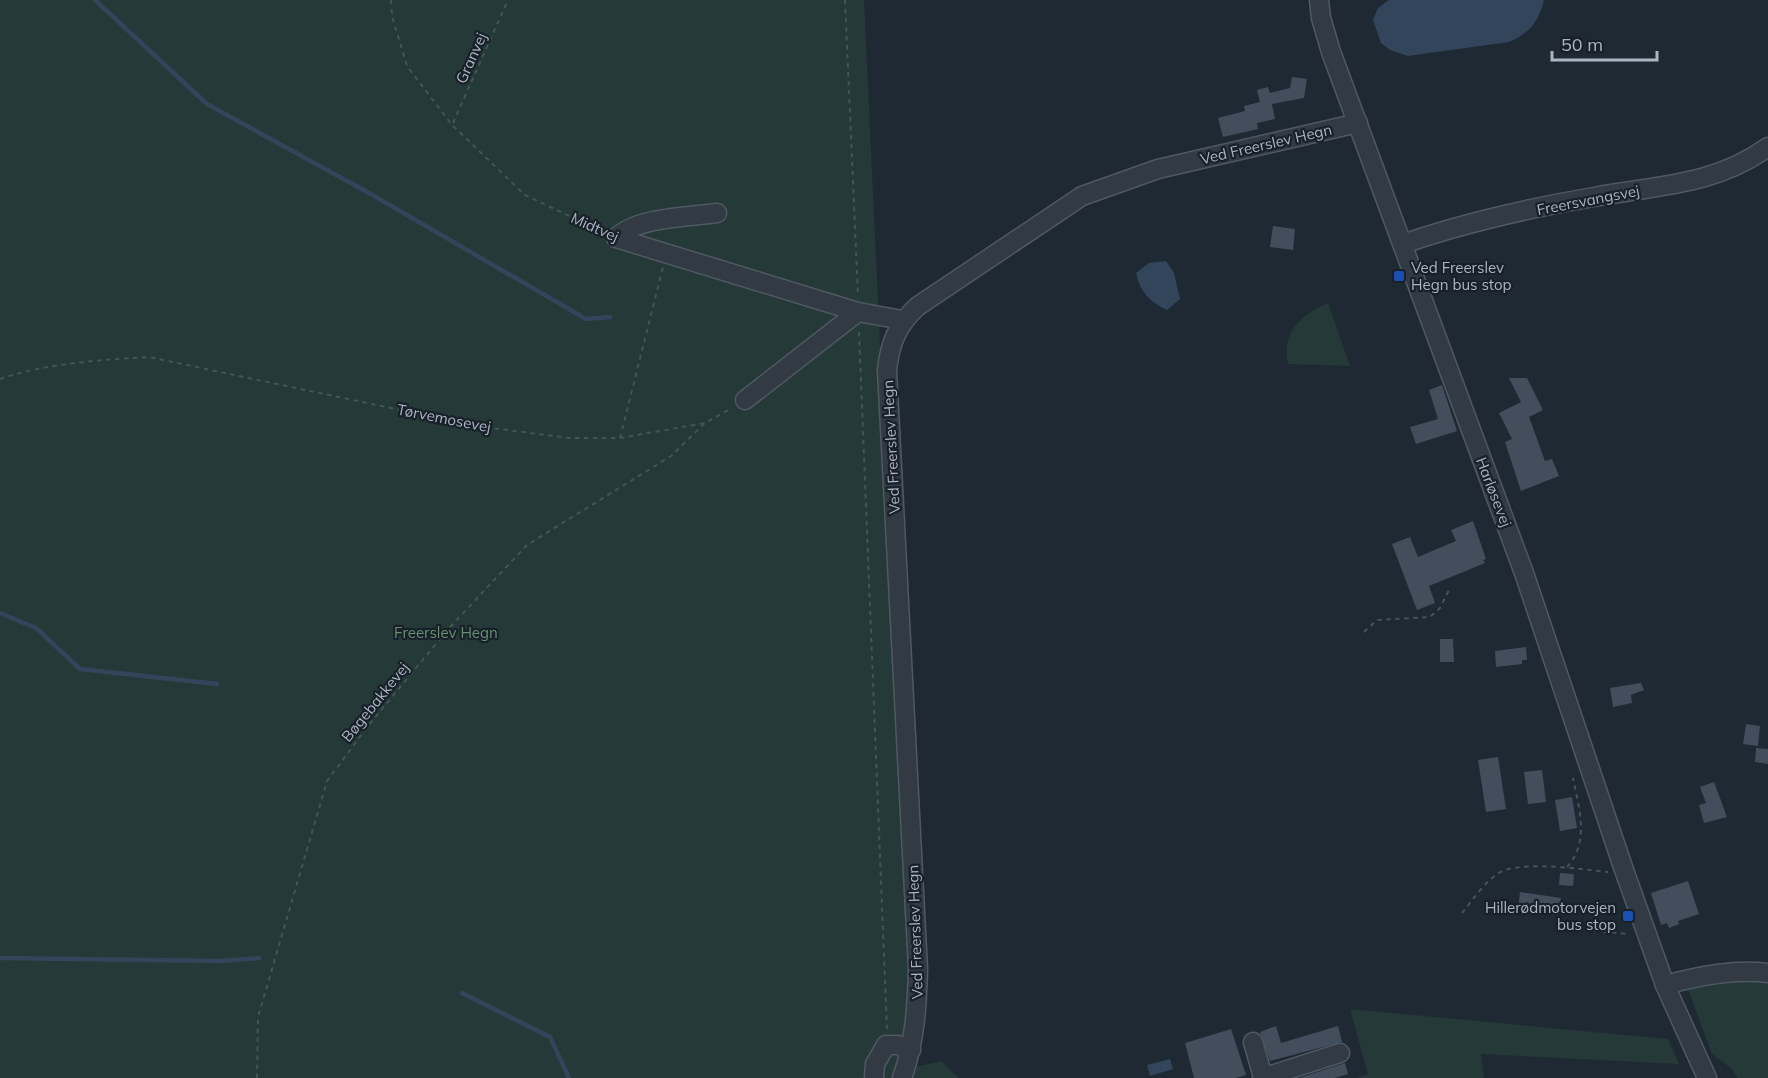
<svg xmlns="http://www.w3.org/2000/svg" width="1768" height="1078" font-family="Mulish,sans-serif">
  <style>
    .green { fill: #253938 }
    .water { fill: #33455b }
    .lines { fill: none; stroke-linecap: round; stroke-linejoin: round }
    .stream { stroke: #33455b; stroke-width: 4.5 }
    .building { fill: #424e5b }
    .minor-casing { stroke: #505863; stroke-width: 21 }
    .path { stroke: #435556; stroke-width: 2; stroke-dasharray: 4.5 4.5; stroke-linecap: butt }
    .minor { stroke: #323b44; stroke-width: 18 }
    .transit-dot { fill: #1a4fb4; stroke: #182029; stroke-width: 2 }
    .labels { text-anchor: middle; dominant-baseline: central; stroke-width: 4.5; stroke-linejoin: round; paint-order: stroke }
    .street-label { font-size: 15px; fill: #acb5c2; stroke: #182029 }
    .poi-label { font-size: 15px; fill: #acb5c2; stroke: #182029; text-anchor: start }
    .park-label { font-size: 15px; fill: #66906e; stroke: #182029 }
  </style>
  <rect width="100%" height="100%" fill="#1f2933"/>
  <g class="green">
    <polygon points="0,0 864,0 910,989 900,1059 893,1078 0,1078"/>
    <path d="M1328,303l22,63 -62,-2c-7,-32 13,-49 40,-61z"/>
    <polygon points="1752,980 1768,980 1768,1078 1738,1078 1731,1068 1712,1054 1688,989"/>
    <polygon points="1350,1009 1668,1039 1679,1064 1481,1054 1484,1078 1357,1078 1368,1074"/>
    <polygon points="941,1061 959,1078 909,1078 912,1068"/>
  </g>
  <g class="water">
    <path d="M1389,0h155c-5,21 -15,34 -35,42l-101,14 -18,-6 -9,-7 -8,-23 5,-12z"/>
    <path d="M1166,261l8,12 6,26 -13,11c-17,-8 -27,-18 -31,-37l13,-10z"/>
    <polygon points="1170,1059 1173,1069 1150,1076 1147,1065"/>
  </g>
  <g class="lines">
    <g class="stream">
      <polyline points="95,0 207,104 369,193 586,319 610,317"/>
      <polyline points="0,613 36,628 80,669 217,684"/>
      <polyline points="0,958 223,961 259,958"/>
      <polyline points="462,993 550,1037 569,1078"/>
    </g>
  </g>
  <g class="building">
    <polygon points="1292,77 1307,79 1304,98 1272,104 1275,119 1257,123 1258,129 1223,137 1218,118 1245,111 1244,106 1260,102 1257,90 1268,87 1270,93 1290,88"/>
    <polygon points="1273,226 1295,229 1293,250 1270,247"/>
    <polygon points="1509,378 1527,378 1543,410 1529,417 1545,461 1552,459 1559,476 1521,491 1505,442 1512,439 1499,413 1521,402"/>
    <polygon points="1442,385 1457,431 1416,444 1410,427 1438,419 1429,390"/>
    <polygon points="1473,521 1486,559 1483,560 1485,563 1429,586 1435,603 1417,610 1392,544 1410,537 1418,557 1456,541 1451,530"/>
    <polygon points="1440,639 1453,639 1454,662 1440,662"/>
    <polygon points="1526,647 1527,660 1522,660 1522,664 1496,667 1495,651"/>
    <polygon points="1641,683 1644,690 1631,695 1632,703 1613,707 1610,688"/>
    <polygon points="1746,724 1760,726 1758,746 1743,744"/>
    <polygon points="1756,748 1768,749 1768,764 1755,762"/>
    <polygon points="1498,757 1506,809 1486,812 1478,760"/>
    <polygon points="1542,770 1546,802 1528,804 1524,772"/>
    <polygon points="1714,782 1727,817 1704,823 1699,805 1706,803 1700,787"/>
    <polygon points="1572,797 1577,828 1560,831 1555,800"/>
    <polygon points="1560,873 1574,874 1573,886 1559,885"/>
    <polygon points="1688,881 1699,914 1678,921 1679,924 1669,928 1667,923 1661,925 1651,893"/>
    <polygon points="1520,892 1561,898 1558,915 1518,909"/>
    <polygon points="1276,1026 1281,1043 1338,1026 1342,1042 1270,1061 1260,1032"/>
    <polygon points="1231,1029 1246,1075 1236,1078 1194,1078 1185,1043"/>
    <polygon points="1345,1063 1348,1074 1335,1078 1299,1078"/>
  </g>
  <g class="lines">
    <g class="minor-casing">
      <g id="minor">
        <polyline points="1319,0 1321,18 1331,52 1524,573 1624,870 1665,985 1707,1078"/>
        <path d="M717,213c-28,4 -81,4 -101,25l242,74 44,8"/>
        <path d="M1403,244c57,-20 131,-37 191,-47 64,-12 119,-11 174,-50"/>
        <polyline points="745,400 858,312"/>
        <path d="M1665,985c34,-9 68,-16 103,-12"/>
        <polyline points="1253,1042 1263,1077"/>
        <polyline points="874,1078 875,1064 886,1045 898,1045 911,1050"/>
        <path d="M902,1078c13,-36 15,-72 16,-109l-31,-599c3,-27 10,-45 31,-64l164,-110 76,-27 200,-46"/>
        <polyline points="1262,1078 1340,1053"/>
      </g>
    </g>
    <g class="path">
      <polyline points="391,0 392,16 407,66 452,125 525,195 603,232"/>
      <polyline points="845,0 858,296"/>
      <polyline points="453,123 508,0"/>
      <polyline points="859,332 887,1031"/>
      <path d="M0,379c48,-16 99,-19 149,-22l327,69 94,12h50l85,-15 27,-15"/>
      <polyline points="620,438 663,267"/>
      <polyline points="1364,632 1377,620 1430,617 1440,608 1449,590"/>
      <path d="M1567,867c23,-25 12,-59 6,-89"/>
      <path d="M1462,913c11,-13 26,-37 43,-43 26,-8 76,-1 103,2"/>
      <polyline points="1576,929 1629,934"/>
      <polyline points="257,1078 258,1017 327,781 368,726 450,627 527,545 671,456 705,423"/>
    </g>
    <use href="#minor" class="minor"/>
  </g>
  <g class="transit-dot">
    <rect x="1393" y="270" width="12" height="12" rx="3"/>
    <rect x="1622" y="910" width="12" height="12" rx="3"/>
  </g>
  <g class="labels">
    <g class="street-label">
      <text transform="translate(471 58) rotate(-66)">Granvej</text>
      <text transform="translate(1266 144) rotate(-13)">Ved Freerslev Hegn</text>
      <text transform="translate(1588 200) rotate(-11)">Freersvangsvej</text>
      <text transform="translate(595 227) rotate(24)">Midtvej</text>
      <text transform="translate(444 418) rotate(11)">Tørvemosevej</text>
      <text transform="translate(891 447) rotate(-93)">Ved Freerslev Hegn</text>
      <text transform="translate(1494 492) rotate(69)">Harløsevej</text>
      <text transform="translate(375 702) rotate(-51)">Bøgebakkevej</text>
      <text transform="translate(915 932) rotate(-92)">Ved Freerslev Hegn</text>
    </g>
    <g class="poi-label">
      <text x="1411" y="267">Ved Freerslev<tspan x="1411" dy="17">Hegn bus stop</tspan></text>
      <text x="1616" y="907" text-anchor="end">Hillerødmotorvejen<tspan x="1616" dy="17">bus stop</tspan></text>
    </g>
    <g class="park-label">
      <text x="446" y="632">Freerslev Hegn</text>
    </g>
  </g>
  <path d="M1552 51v9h105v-9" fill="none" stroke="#acb5c2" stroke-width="3"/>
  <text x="1561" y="51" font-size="18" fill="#acb5c2" stroke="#182029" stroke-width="4.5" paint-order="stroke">50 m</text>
</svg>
